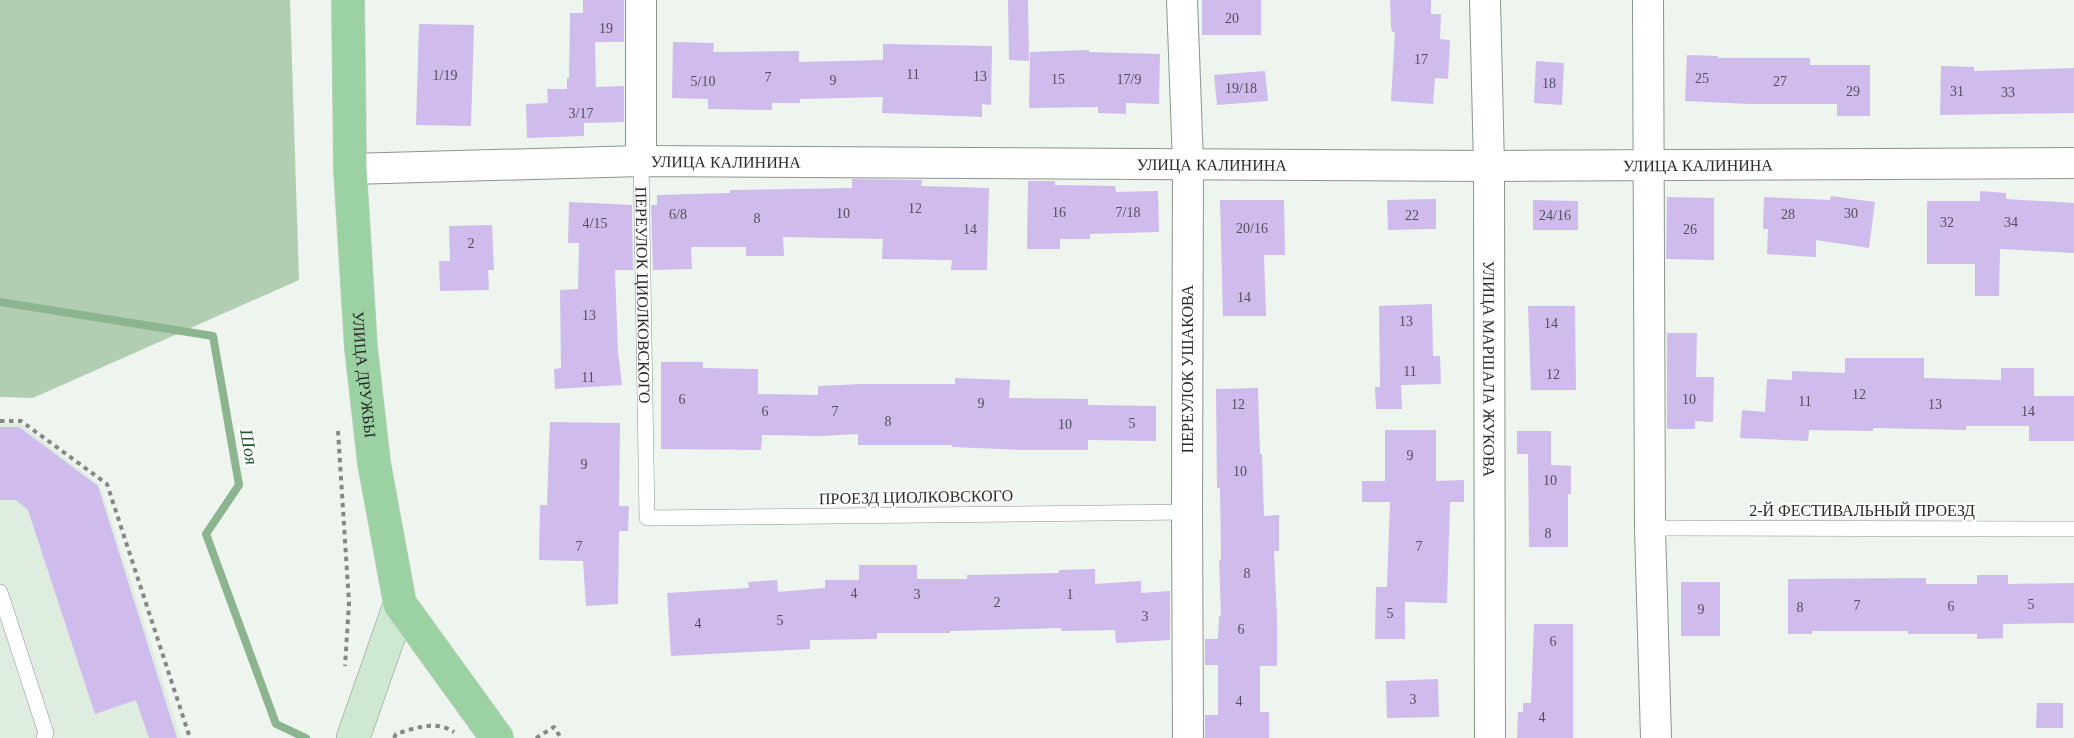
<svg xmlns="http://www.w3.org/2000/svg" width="2074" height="738" font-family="'Times New Roman',serif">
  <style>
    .built { fill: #dfece0 }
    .green { fill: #b1ceb2 }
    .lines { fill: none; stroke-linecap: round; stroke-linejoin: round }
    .stream { stroke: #8cb48e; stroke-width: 8 }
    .building { fill: #cfbcec }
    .service-casing { stroke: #8e948e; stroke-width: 16 }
    .minor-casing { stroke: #8e948e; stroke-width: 32 }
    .secondary-casing { stroke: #8e948e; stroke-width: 34 }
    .primary-casing { stroke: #d0d0d0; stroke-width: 34 }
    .path { stroke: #858985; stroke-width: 4; stroke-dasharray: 4.5 4.5; stroke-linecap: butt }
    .service { stroke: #fff; stroke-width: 15 }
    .minor { stroke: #fff; stroke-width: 30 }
    .secondary { stroke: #cee8d1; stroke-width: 33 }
    .primary { stroke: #9cd1a3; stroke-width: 33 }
    .labels { text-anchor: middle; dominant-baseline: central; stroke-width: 4.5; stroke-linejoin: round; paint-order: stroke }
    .number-label { font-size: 14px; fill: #524f5a }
    .street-label { font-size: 16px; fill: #292b29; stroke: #fff }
    .water-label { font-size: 18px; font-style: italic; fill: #1f5928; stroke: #fff }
  </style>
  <rect width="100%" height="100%" fill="#eef4ee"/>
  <polygon class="built" points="0,423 20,423 100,485 181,738 0,738"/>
  <polygon class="green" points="0,0 290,0 299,280 33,398 0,397"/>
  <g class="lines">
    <polyline class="stream" points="0,302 213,336 239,485 206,534 276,724 306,738"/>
  </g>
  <g class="building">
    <polygon points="583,0 624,0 624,42 595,42 596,87 624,86 624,122 584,123 584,136 527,138 526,104 548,103 547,89 567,89 567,78 569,78 570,13 583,13"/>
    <polygon points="1008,0 1028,0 1029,61 1009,60"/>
    <rect x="1202" y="0" width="59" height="35"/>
    <polygon points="1390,0 1431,0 1431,14 1441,14 1440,39 1450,40 1448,79 1435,78 1433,104 1391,101 1395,32 1392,32 1391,27"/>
    <polygon points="419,24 474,25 471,126 416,125"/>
    <polygon points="673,42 714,43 713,52 799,51 799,62 883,60 883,44 992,46 991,105 982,104 982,117 882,113 883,97 800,99 800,103 772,103 772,110 708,109 708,99 672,98"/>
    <polygon points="1089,50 1089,52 1160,54 1159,104 1126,103 1126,114 1098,113 1098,107 1029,108 1030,52"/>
    <polygon points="1687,55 1718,56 1718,58 1810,58 1810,65 1870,65 1870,116 1837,116 1837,104 1750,104 1685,101"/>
    <polygon points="1536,61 1564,63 1562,105 1534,103"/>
    <polygon points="1941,66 1974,67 1974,71 2074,68 2074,113 1940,115"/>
    <polygon points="1265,71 1268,101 1217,105 1214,75"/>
    <polygon points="852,179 922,180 921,186 989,188 987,270 951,270 952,260 882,259 883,239 783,237 784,256 746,256 746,247 691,247 692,269 653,270 651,205 657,205 657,195 730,193 730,190 852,188"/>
    <polygon points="1028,181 1055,181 1055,185 1115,186 1116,192 1158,191 1159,232 1090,234 1090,239 1060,239 1060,249 1027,249"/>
    <polygon points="1980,191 2006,193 2006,199 2074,203 2074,253 2000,249 1999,296 1975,296 1975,264 1927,264 1927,201 1980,201"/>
    <polygon points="1831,196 1875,202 1869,248 1816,240 1816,257 1767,254 1768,229 1763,229 1764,197 1830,200"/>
    <polygon points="1667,197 1714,198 1714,260 1666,259"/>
    <polygon points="1436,199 1436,229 1388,230 1387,200"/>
    <polygon points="1220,200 1284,200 1285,255 1264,255 1266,316 1223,316"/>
    <polygon points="1533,200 1578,201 1578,230 1533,230"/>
    <polygon points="569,202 632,205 633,270 615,270 618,352 622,385 555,389 554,369 561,368 560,290 578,289 579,243 568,243"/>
    <polygon points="492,225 494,270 488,270 489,290 440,291 439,261 450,261 449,226"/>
    <polygon points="1432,304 1433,356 1440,356 1441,384 1401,385 1402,409 1376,409 1375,387 1380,387 1379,306"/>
    <polygon points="1528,306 1575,306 1576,390 1531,390"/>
    <polygon points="1667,333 1697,333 1696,377 1714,377 1713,422 1695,421 1695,429 1667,429"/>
    <polygon points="1845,358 1924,358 1924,378 2001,380 2001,368 2034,368 2034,396 2074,396 2074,441 2029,441 2029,426 1966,426 1966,430 1873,428 1873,431 1809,430 1808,441 1740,438 1742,410 1765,412 1767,379 1792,380 1792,371 1845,373"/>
    <polygon points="661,362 703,362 703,368 758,369 758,394 818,395 818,386 861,384 955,384 955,378 1010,380 1009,398 1088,399 1088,405 1156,406 1156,441 1088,440 1088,450 1022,450 952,447 952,445 858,445 858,434 821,436 762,435 761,450 661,449"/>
    <polygon points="1258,388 1260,454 1262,454 1264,516 1279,515 1279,551 1274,551 1277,619 1277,666 1260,666 1260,712 1269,712 1269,738 1205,738 1205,715 1218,715 1218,665 1205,665 1205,639 1218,639 1219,616 1221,616 1219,560 1221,560 1220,488 1217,488 1216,389"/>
    <polygon points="550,422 620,423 619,506 629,506 628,531 619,531 618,604 586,606 583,561 539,560 540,505 547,505"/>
    <polygon points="0,427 19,427 98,486 177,738 149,738 136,700 95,714 28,510 16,500 0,500"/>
    <polygon points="1385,430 1436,430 1436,481 1464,480 1464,502 1450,502 1447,603 1405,602 1405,639 1375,639 1376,587 1387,587 1390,502 1362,502 1362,481 1385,481"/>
    <polygon points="1517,431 1551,431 1551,465 1571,466 1571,494 1568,494 1568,547 1529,547 1528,454 1517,454"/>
    <polygon points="859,565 917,565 917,579 967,579 967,575 1059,573 1059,570 1095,569 1095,584 1141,581 1141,593 1170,591 1170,640 1116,643 1115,630 1061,631 1061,628 950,631 950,633 877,633 877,639 810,640 810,649 671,656 667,593 749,588 748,582 777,580 778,592 825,588 825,580 859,580"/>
    <polygon points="1977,575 2008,575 2008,584 2074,583 2074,623 2003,624 2003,638 1977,639 1977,634 1908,634 1908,631 1812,631 1812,634 1788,634 1788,579 1926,578 1926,584 1977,584"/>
    <rect x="1681" y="582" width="39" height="54"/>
    <polygon points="1534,624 1573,624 1573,738 1517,738 1518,712 1523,712 1523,703 1531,703"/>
    <polygon points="1438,679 1439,717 1387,718 1386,681"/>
    <polygon points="2037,703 2063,703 2063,728 2036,728"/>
  </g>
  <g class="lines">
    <g class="service-casing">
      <g id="service">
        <path id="s1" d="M641,161l6,357 540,-6"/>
        <polyline points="1650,528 2074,529"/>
        <polyline points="0,592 46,733 44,738"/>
      </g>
    </g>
    <g class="minor-casing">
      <g id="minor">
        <polyline points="641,0 641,161"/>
        <polyline points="1182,0 1188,163 1187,512 1188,738"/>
        <path id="s2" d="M1485,0l4,166 1,572"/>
        <polyline points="1648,0 1650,528 1656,738"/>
        <path id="s3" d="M350,169l291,-8 848,5 585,-3"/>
      </g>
    </g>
    <g class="secondary-casing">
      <polyline id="secondary" points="353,738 400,604"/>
    </g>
    <g class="primary-casing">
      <g id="primary">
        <path id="s4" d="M348,0l2,169 11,179 13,115 26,141 97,134"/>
      </g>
    </g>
    <g class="path">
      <polyline points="0,421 21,421 107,484 190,738"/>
      <polyline points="338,431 349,603 345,666"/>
      <path d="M394,738l2,-4c19,-6 40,-14 58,-2"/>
      <polyline points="536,738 554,727 561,738"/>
    </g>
    <use href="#service" class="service"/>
    <use href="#minor" class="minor"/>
    <use href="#secondary" class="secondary"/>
    <use href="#primary" class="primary"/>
  </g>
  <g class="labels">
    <g class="number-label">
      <text x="1232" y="18">20</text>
      <text x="606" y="28">19</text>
      <text x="1421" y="59">17</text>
      <text x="913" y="74">11</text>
      <text x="445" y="75">1/19</text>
      <text x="980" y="76">13</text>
      <text x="768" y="77">7</text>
      <text x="1702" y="78">25</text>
      <text x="1058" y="79">15</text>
      <text x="1129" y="79">17/9</text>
      <text x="833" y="80">9</text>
      <text x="703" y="81">5/10</text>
      <text x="1780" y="81">27</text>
      <text x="1549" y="83">18</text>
      <text x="1241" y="88">19/18</text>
      <text x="1853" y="91">29</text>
      <text x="1957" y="91">31</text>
      <text x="2008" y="92">33</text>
      <text x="581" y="113">3/17</text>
      <text x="915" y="208">12</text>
      <text x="1059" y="212">16</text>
      <text x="1128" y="212">7/18</text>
      <text x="843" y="213">10</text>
      <text x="1851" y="213">30</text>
      <text x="678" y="214">6/8</text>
      <text x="1788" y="214">28</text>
      <text x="1412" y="215">22</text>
      <text x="1555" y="215">24/16</text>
      <text x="757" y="218">8</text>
      <text x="1947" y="222">32</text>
      <text x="2011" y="222">34</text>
      <text x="595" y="223">4/15</text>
      <text x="1252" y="228">20/16</text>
      <text x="970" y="229">14</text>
      <text x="1690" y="229">26</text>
      <text x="471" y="243">2</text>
      <text x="1244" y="297">14</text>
      <text x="589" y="315">13</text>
      <text x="1406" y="321">13</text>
      <text x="1551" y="323">14</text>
      <text x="1410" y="371">11</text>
      <text x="1553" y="374">12</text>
      <text x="588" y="377">11</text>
      <text x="1859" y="394">12</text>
      <text x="682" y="399">6</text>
      <text x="1689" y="399">10</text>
      <text x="1805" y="401">11</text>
      <text x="981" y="403">9</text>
      <text x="1238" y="404">12</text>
      <text x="1935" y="404">13</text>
      <text x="765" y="411">6</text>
      <text x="835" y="411">7</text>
      <text x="2028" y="411">14</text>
      <text x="888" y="421">8</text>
      <text x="1132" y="423">5</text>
      <text x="1065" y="424">10</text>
      <text x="1410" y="455">9</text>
      <text x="584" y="464">9</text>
      <text x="1240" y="471">10</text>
      <text x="1550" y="480">10</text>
      <text x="1548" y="533">8</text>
      <text x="579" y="546">7</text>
      <text x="1419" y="546">7</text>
      <text x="1247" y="573">8</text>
      <text x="854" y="593">4</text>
      <text x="917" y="594">3</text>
      <text x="1070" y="594">1</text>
      <text x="997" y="602">2</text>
      <text x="2031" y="604">5</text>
      <text x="1857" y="605">7</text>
      <text x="1951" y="606">6</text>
      <text x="1800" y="607">8</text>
      <text x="1701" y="609">9</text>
      <text x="1390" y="613">5</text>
      <text x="1145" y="616">3</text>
      <text x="780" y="620">5</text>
      <text x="698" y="623">4</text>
      <text x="1241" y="629">6</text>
      <text x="1553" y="641">6</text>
      <text x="1413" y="699">3</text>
      <text x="1239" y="701">4</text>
      <text x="1542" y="717">4</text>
    </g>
    <g class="street-label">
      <text stroke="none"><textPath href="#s3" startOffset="376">УЛИЦА КАЛИНИНА</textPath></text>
      <text stroke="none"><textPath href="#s3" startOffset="862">УЛИЦА КАЛИНИНА</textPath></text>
      <text stroke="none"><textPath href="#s3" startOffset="1348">УЛИЦА КАЛИНИНА</textPath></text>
      <text stroke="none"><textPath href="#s1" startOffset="134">ПЕРЕУЛОК ЦИОЛКОВСКОГО</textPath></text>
      <text transform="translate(1187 369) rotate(-90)">ПЕРЕУЛОК УШАКОВА</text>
      <text stroke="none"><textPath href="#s2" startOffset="369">УЛИЦА МАРШАЛА ЖУКОВА</textPath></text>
      <text stroke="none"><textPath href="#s4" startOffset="375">УЛИЦА ДРУЖБЫ</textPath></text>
      <text transform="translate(916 497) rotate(-1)">ПРОЕЗД ЦИОЛКОВСКОГО</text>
      <text x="1862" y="510">2-Й ФЕСТИВАЛЬНЫЙ ПРОЕЗД</text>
    </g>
    <g class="water-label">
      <text transform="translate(249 447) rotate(80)">Шоя</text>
    </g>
  </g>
</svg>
